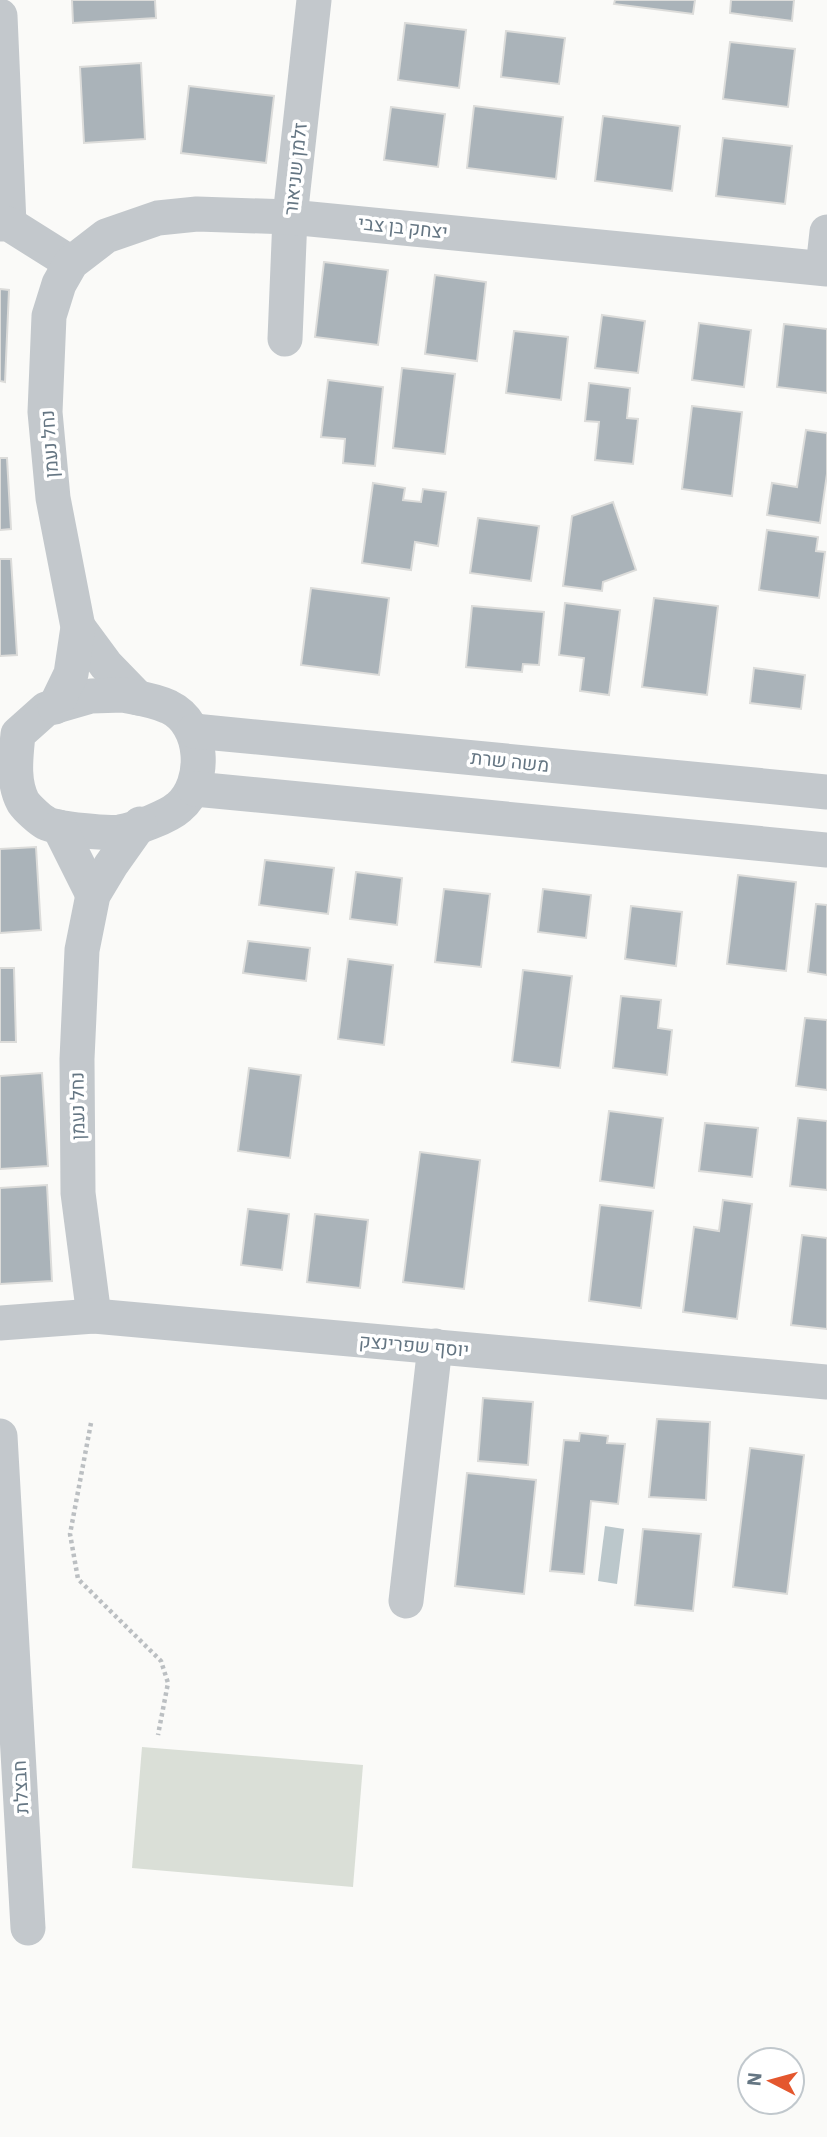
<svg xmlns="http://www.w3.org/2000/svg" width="827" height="2137" font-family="'IBM Plex Sans',Heebo,sans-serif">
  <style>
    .green { fill: #dadfd7 }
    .water { fill: #bbc7cb }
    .building { fill: #aab3b9; stroke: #dcdcda; stroke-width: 2 }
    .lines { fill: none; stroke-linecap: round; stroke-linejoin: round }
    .path { stroke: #bbbfc2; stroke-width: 4.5; stroke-dasharray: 3.5 3.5; stroke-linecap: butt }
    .minor { stroke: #c3c8cc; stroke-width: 35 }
    .labels { text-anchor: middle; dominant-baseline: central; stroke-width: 7; stroke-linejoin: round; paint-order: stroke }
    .street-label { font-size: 19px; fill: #657683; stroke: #fff }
  </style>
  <rect width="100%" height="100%" fill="#fafaf8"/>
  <polygon class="green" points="142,1747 363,1765 353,1887 132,1868"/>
  <polygon class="water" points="605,1526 624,1529 617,1584 598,1581"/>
  <g class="building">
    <polygon points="72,0 155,0 156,18 73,23"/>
    <polygon points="615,0 695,0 693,14 614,4"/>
    <polygon points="731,0 794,0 792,21 730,13"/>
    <polygon points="405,23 466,30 459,88 398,80"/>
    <polygon points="506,31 565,38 559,84 501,77"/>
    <polygon points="730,42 795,49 788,107 723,99"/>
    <polygon points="141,63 145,139 84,143 80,67"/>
    <polygon points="189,86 274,96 266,163 181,153"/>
    <polygon points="474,106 563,117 556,179 467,168"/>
    <polygon points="391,107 445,114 438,167 384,160"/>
    <polygon points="603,116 680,126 672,191 595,181"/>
    <polygon points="723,138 792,146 785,204 716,196"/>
    <polygon points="324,262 388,270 378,345 315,337"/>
    <polygon points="435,275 486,282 477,361 425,354"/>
    <polygon points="0,289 9,290 5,382 0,381"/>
    <polygon points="602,315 645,321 638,373 595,368"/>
    <polygon points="699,323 751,330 744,387 692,380"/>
    <polygon points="784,324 827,329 827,393 777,387"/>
    <polygon points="514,331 568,337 561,400 506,393"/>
    <polygon points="402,368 455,374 445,454 393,448"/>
    <polygon points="328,380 383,387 375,466 343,463 345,439 321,437"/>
    <polygon points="589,383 630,388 627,418 638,419 633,464 595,460 599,422 585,421"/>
    <polygon points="692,406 742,412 732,496 682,489"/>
    <polygon points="806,430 827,433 827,474 820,523 767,515 772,483 797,487"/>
    <polygon points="0,458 7,458 11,529 0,530"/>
    <polygon points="373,483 405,488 403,500 421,502 423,489 446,492 438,546 415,542 411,570 362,563"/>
    <polygon points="613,502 636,570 603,582 602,591 563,586 572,516"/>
    <polygon points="478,518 539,526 531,581 470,573"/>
    <polygon points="767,530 818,537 816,551 825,552 819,598 759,590"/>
    <polygon points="0,559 11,559 17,655 0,656"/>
    <polygon points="311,588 389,598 379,675 301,665"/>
    <polygon points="654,598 718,606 707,695 642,687"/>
    <polygon points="565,603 620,610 609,695 580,691 584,658 559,655"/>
    <polygon points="472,606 544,612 539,665 523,664 522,672 466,667"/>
    <polygon points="754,668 805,675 801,709 750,703"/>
    <polygon points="36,847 41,930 0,933 0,849"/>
    <polygon points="265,860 334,868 328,914 259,905"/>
    <polygon points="356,872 402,878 397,925 350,919"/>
    <polygon points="738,875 796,882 786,971 727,964"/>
    <polygon points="444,889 490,894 481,967 435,962"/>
    <polygon points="543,889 591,895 586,938 538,932"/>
    <polygon points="816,904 827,905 827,975 808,972"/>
    <polygon points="631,906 682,912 676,966 625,959"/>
    <polygon points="248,941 310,948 306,981 243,973"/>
    <polygon points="348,959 393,965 384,1045 338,1039"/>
    <polygon points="0,968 14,968 16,1042 0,1042"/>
    <polygon points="523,970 572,976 560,1068 512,1062"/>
    <polygon points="621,996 661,1000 658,1028 672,1030 667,1075 613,1068"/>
    <polygon points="805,1018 827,1020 827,1090 796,1086"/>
    <polygon points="249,1068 301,1075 290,1158 238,1151"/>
    <polygon points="42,1073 48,1166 0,1169 0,1076"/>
    <polygon points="609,1111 663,1118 654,1188 600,1181"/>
    <polygon points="798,1118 827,1121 827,1190 790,1186"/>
    <polygon points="705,1123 758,1128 752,1177 699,1171"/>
    <polygon points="420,1152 480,1160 464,1289 403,1282"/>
    <polygon points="47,1185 52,1281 0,1284 0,1188"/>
    <polygon points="723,1200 752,1204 737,1319 683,1312 694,1227 719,1231"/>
    <polygon points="600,1205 653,1211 641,1308 589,1301"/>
    <polygon points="248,1209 289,1214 282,1270 241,1265"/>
    <polygon points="315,1214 368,1220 360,1288 307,1282"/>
    <polygon points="802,1235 827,1238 827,1329 791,1325"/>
    <polygon points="483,1398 533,1402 528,1465 478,1461"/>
    <polygon points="657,1419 710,1422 706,1500 649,1497"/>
    <polygon points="580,1433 608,1436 607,1443 625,1444 618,1504 591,1501 584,1574 550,1571 564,1440 579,1441"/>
    <polygon points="750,1448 804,1455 787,1594 733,1587"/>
    <polygon points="467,1473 536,1480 524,1594 455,1586"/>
    <polygon points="643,1529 701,1534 693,1611 635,1605"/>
  </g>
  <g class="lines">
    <polyline class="path" points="91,1423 70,1534 78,1579 161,1661 168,1683 158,1735"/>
    <g class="minor">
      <polyline points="0,16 9,224"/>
      <polyline points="0,224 9,224 71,263"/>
      <polyline points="823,268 827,232"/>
      <polyline points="285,339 290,217 314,0"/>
      <polyline points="78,627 106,665 138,698"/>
      <path d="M123,695c15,3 32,5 46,12 36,17 38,76 10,100 -11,10 -44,22 -59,25 -12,2 -63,-3 -74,-9 -6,-3 -19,-15 -23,-21 -11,-21 -7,-46 -5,-68l28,-25 45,-13z"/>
      <polyline points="55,707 71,674 78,627 53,498 45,412 49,316 59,284 71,263 106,236 158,218 197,214 290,217 827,269"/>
      <polyline points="194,731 827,792"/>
      <polyline points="195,789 827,850"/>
      <polyline points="59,827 93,895"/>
      <polyline points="94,1316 78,1193 77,1059 82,950 93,895 111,865 140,824"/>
      <polyline points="0,1323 94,1316 827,1382"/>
      <polyline points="0,1436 28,1928"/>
      <polyline points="406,1601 435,1346"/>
    </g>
  </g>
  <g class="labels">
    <g class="street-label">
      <text transform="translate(295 169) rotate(-84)">זלמן שניאור</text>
      <text transform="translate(403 227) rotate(6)">יצחק בן צבי</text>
      <text transform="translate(49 444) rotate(-94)">נחל נעמן</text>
      <text transform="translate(510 761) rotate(6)">משה שרת</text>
      <text transform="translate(77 1106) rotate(-91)">נחל נעמן</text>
      <text transform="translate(414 1345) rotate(5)">יוסף שפרינצק</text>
      <text transform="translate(20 1787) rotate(-93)">חבצלת</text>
    </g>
  </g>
  <g transform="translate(771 2081) rotate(276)"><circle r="33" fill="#ffffff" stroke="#c1c8cd" stroke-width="2"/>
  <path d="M0-5L12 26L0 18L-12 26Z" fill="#e4572e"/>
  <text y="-10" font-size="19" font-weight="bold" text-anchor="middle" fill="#657683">N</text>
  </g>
</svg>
